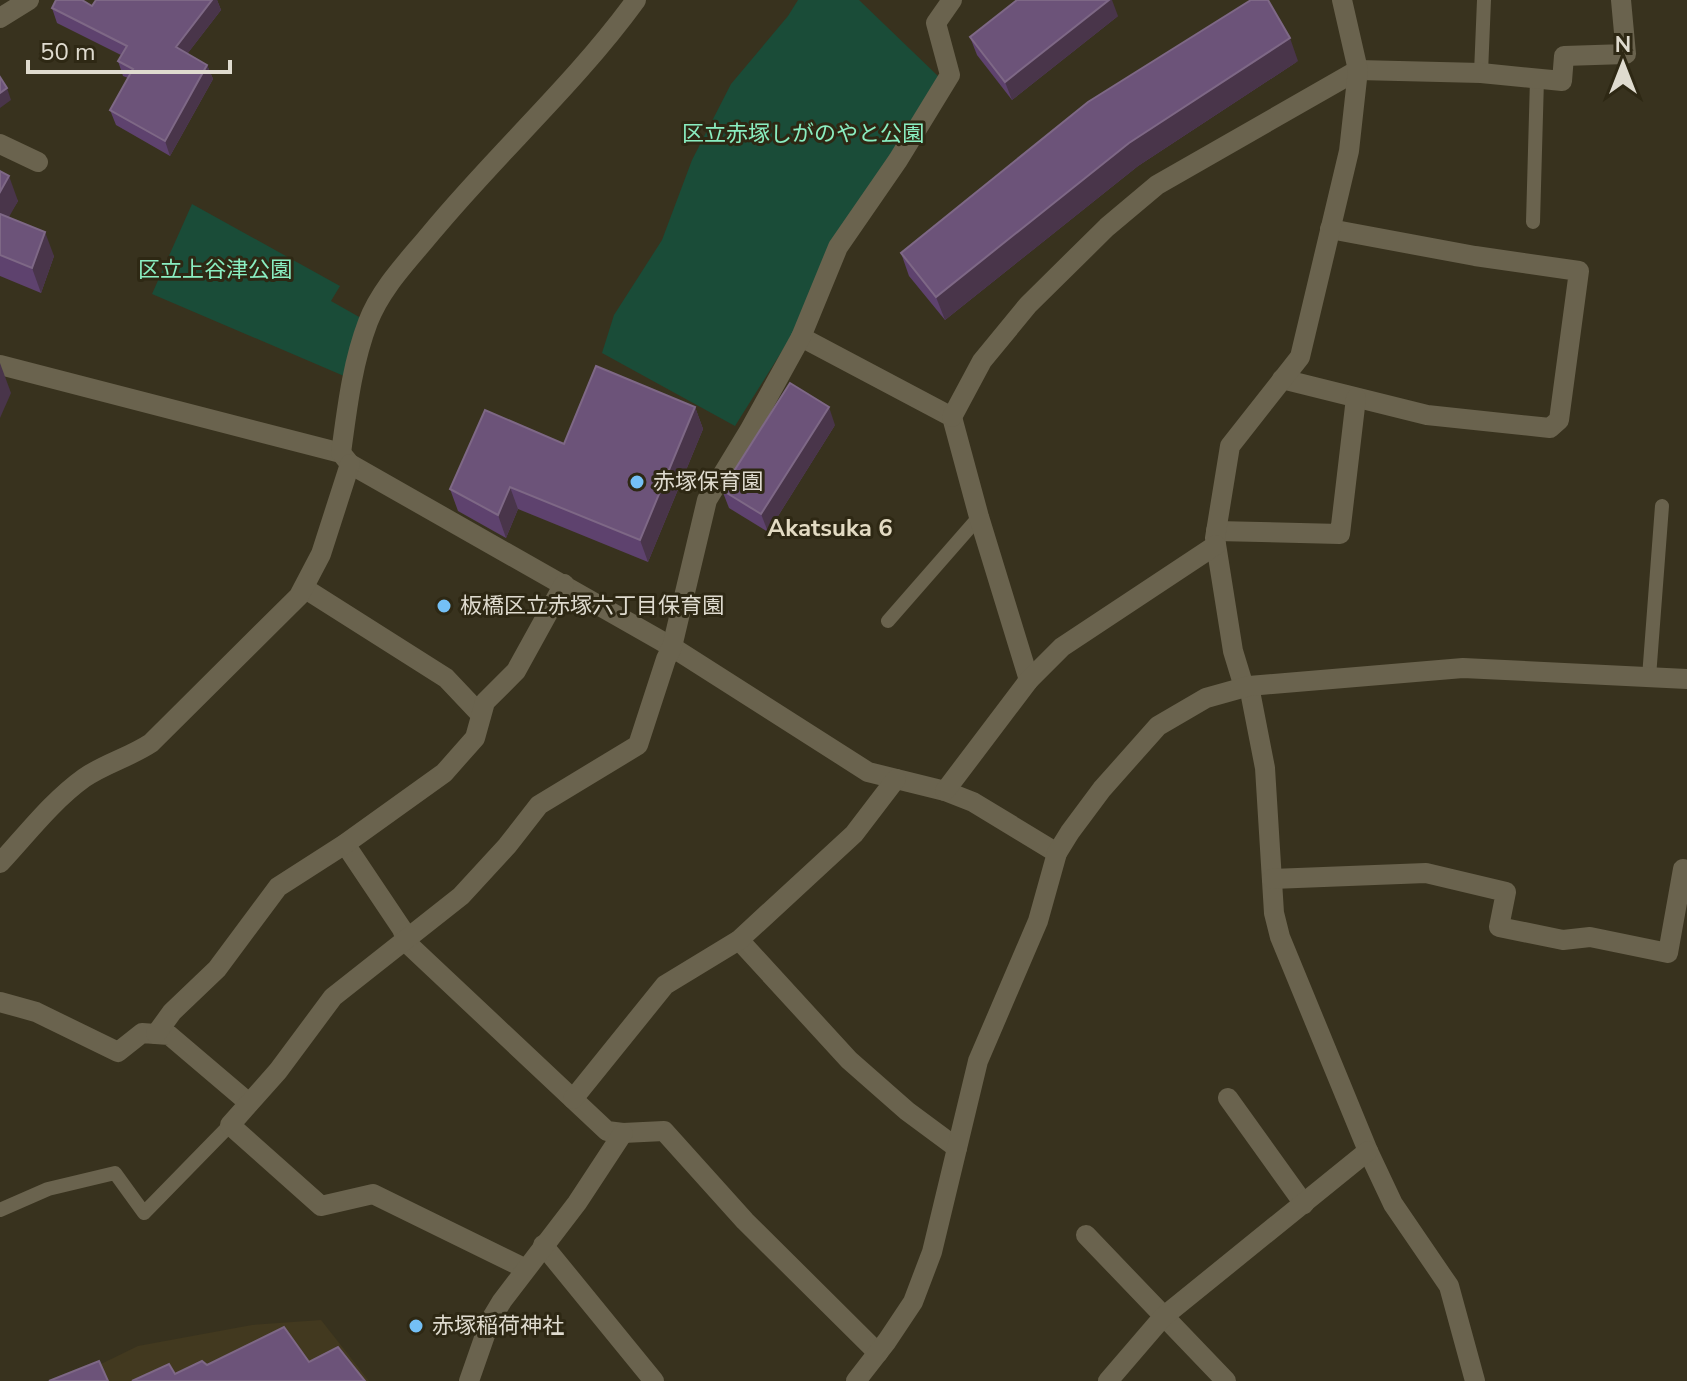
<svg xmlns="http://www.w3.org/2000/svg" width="1687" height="1381" font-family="'Nunito Sans','Noto Sans JP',sans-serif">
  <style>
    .built { fill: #42391f }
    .green { fill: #1a4c38 }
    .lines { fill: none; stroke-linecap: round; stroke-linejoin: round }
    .service { stroke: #6a634e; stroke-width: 14 }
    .minor { stroke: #6a634e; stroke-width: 20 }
    .secondary { stroke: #6a634e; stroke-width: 20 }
    .wall { fill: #5e426e }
    .shaded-wall { fill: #49354a }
    .building { fill: #6c5379; stroke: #7e6886; stroke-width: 2 }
    .poi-dot { fill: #74c0f6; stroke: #2e2814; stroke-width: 3 }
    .labels { text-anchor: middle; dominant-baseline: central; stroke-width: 6; stroke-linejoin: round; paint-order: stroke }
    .park-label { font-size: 22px; fill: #8aeec1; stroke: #2e2814 }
    .poi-label { font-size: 22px; fill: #dfdbcf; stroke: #2e2814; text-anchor: start }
    .neighbourhood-label { font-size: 24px; font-weight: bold; fill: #e3dbc3; stroke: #2e2814 }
  </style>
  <rect width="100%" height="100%" fill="#38321e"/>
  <polygon class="built" points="321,1320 369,1381 66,1381 138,1346 252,1325"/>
  <g class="green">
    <polygon points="798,0 859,0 939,77 794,332 735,426 602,353 614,315 662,240 692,160 731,84 788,16"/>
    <polygon points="192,204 340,286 331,301 368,322 351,379 152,294"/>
  </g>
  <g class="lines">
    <g class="service">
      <polyline points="1481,73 1484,0"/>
      <polyline points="1533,222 1537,79"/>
      <polyline points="888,621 979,517"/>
      <polyline points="1649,677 1662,506"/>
      <polyline points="0,1210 48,1189 115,1173 144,1213 230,1125"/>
    </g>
    <g class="minor">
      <polyline points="0,144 38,162"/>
      <polyline points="801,337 952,417 979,517 1029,680"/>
      <polyline points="0,365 341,453 350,464 672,647 868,772 945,791 973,802 1057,853"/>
      <polyline points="1282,379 1427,415 1550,428 1559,420 1579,271 1475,256 1330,229"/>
      <polyline points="952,417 982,361 1028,305 1107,227 1157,185 1358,70 1481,73 1562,81 1564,56 1626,54 1621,0"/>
      <path d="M341,453c6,-44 11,-89 27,-131 13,-34 40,-61 63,-89 66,-80 144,-149 205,-233"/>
      <polyline points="1216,531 1340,534 1356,398"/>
      <polyline points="304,588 446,678 481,715"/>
      <polyline points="1249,686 1265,768 1274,913 1280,937 1368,1151 1393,1204 1449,1286 1475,1381"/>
      <polyline points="1244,687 1233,651 1215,538 1230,446 1300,357 1349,151 1358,70 1342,0"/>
      <polyline points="945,791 1029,680 1062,647 1216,545"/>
      <polyline points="345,844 402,929 408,944 607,1131 623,1133 664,1131 745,1221 878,1353"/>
      <path d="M0,863c27,-29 52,-62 84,-85 20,-14 46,-21 67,-35l148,-147 22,-42 29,-90"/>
      <polyline points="1272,879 1426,873 1506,892 1499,927 1563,940 1590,937 1668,953 1683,869 1687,870"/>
      <polyline points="739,940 849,1060 907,1111 957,1148"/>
      <polyline points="0,1002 36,1012 118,1052 142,1033 169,1035 249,1103"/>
      <polyline points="156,1034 172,1012 217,969 278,887 345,844 444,773 475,738 485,702 516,671 564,584"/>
      <polyline points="1228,1098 1304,1204"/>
      <polyline points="573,1099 665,985 739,940 854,834 896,779"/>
      <polyline points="1086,1235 1226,1381"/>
      <polyline points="543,1245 654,1381"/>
      <polyline points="524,1268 373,1194 321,1206 230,1125 278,1071 333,997 461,896 507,846 539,805 638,745 666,659 672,647 707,500 749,431 801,337 838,247 898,160 950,75 936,23 952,0"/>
      <polyline points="469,1381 490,1321 502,1301 577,1203 623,1133"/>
      <polyline points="856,1381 887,1341 913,1302 932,1252 978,1061 1038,921 1057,853 1070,832 1102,789 1158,726 1206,698 1249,686 1463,668 1687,679"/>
      <polyline points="1108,1381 1163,1317 1368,1151"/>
    </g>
    <polyline class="secondary" points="0,18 29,0"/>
  </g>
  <g class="wall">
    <polygon points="96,0 217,0 221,10 187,54 207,65 213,79 170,156 116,125 110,110 128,78 123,76 118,61 121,55 57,23 52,8 92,6"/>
    <polygon points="1118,16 1012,100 977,55 970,37"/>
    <polygon points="1298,61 1138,166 945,320 909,276 901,253"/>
    <polygon points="0,171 18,201 8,217 54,256 41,293 0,276"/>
    <polygon points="695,407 703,429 648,562 518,509 506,538 458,511 450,489 564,444"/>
    <polygon points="835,425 768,532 729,508 722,490"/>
  </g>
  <g class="shaded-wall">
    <polygon points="212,0 217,0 221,10 181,62 176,47"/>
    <polygon points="1109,0 1112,0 1118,16 1012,100 1005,82"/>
    <polygon points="1290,38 1298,61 1138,166 945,320 936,297 1129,143"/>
    <polygon points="207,65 213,79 170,156 165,141"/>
    <polygon points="7,88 11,100 0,108 0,93"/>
    <polygon points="9,176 18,201 0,233 0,192"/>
    <polygon points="45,232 54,256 41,293 32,268"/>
    <polygon points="0,363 11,393 0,418"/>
    <polygon points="695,407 703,429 648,562 640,540"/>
    <polygon points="829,407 835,425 768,532 761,514"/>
    <polygon points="510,487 518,509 506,538 498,515"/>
  </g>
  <g class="building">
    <polygon points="56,0 82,0 92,6 96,0 212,0 176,47 207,65 165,141 110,110 133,69 118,61 127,46 52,8"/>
    <polygon points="1017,0 1109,0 1005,82 970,37"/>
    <polygon points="1251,0 1268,0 1290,38 1129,143 936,297 901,253 1088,102"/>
    <polygon points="0,77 7,88 0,93"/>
    <polygon points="0,171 9,176 0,192"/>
    <polygon points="0,214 45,232 32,268 0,255"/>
    <polygon points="596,366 695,407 640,540 510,487 498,515 450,489 485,410 564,444"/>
    <polygon points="790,383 829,407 761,514 722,490"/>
    <polygon points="284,1327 309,1362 338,1347 365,1381 132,1381 169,1364 175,1374 202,1361 207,1365"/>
    <polygon points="99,1361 108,1381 49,1381"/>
  </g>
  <g class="poi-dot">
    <circle cx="637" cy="482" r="8"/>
    <circle cx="444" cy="606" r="8"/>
    <circle cx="416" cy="1326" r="8"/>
  </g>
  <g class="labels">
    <g class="park-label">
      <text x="803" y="134">区立赤塚しがのやと公園</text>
      <text x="215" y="270">区立上谷津公園</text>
    </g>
    <g class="poi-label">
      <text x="653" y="482">赤塚保育園</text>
      <text x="460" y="606">板橋区立赤塚六丁目保育園</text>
      <text x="432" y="1326">赤塚稲荷神社</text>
    </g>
    <g class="neighbourhood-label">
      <text x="830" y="528">Akatsuka 6</text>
    </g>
  </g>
  <g transform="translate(1623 64)" stroke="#2e2814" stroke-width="6" paint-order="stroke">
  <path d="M0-6L14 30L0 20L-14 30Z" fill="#dfdbcf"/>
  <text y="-12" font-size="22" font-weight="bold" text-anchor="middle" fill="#dfdbcf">N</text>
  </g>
  <path d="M28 60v12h202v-12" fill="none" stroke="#dfdbcf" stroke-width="4"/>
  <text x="40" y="60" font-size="24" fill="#dfdbcf" stroke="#2e2814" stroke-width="6" paint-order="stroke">50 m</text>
</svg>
